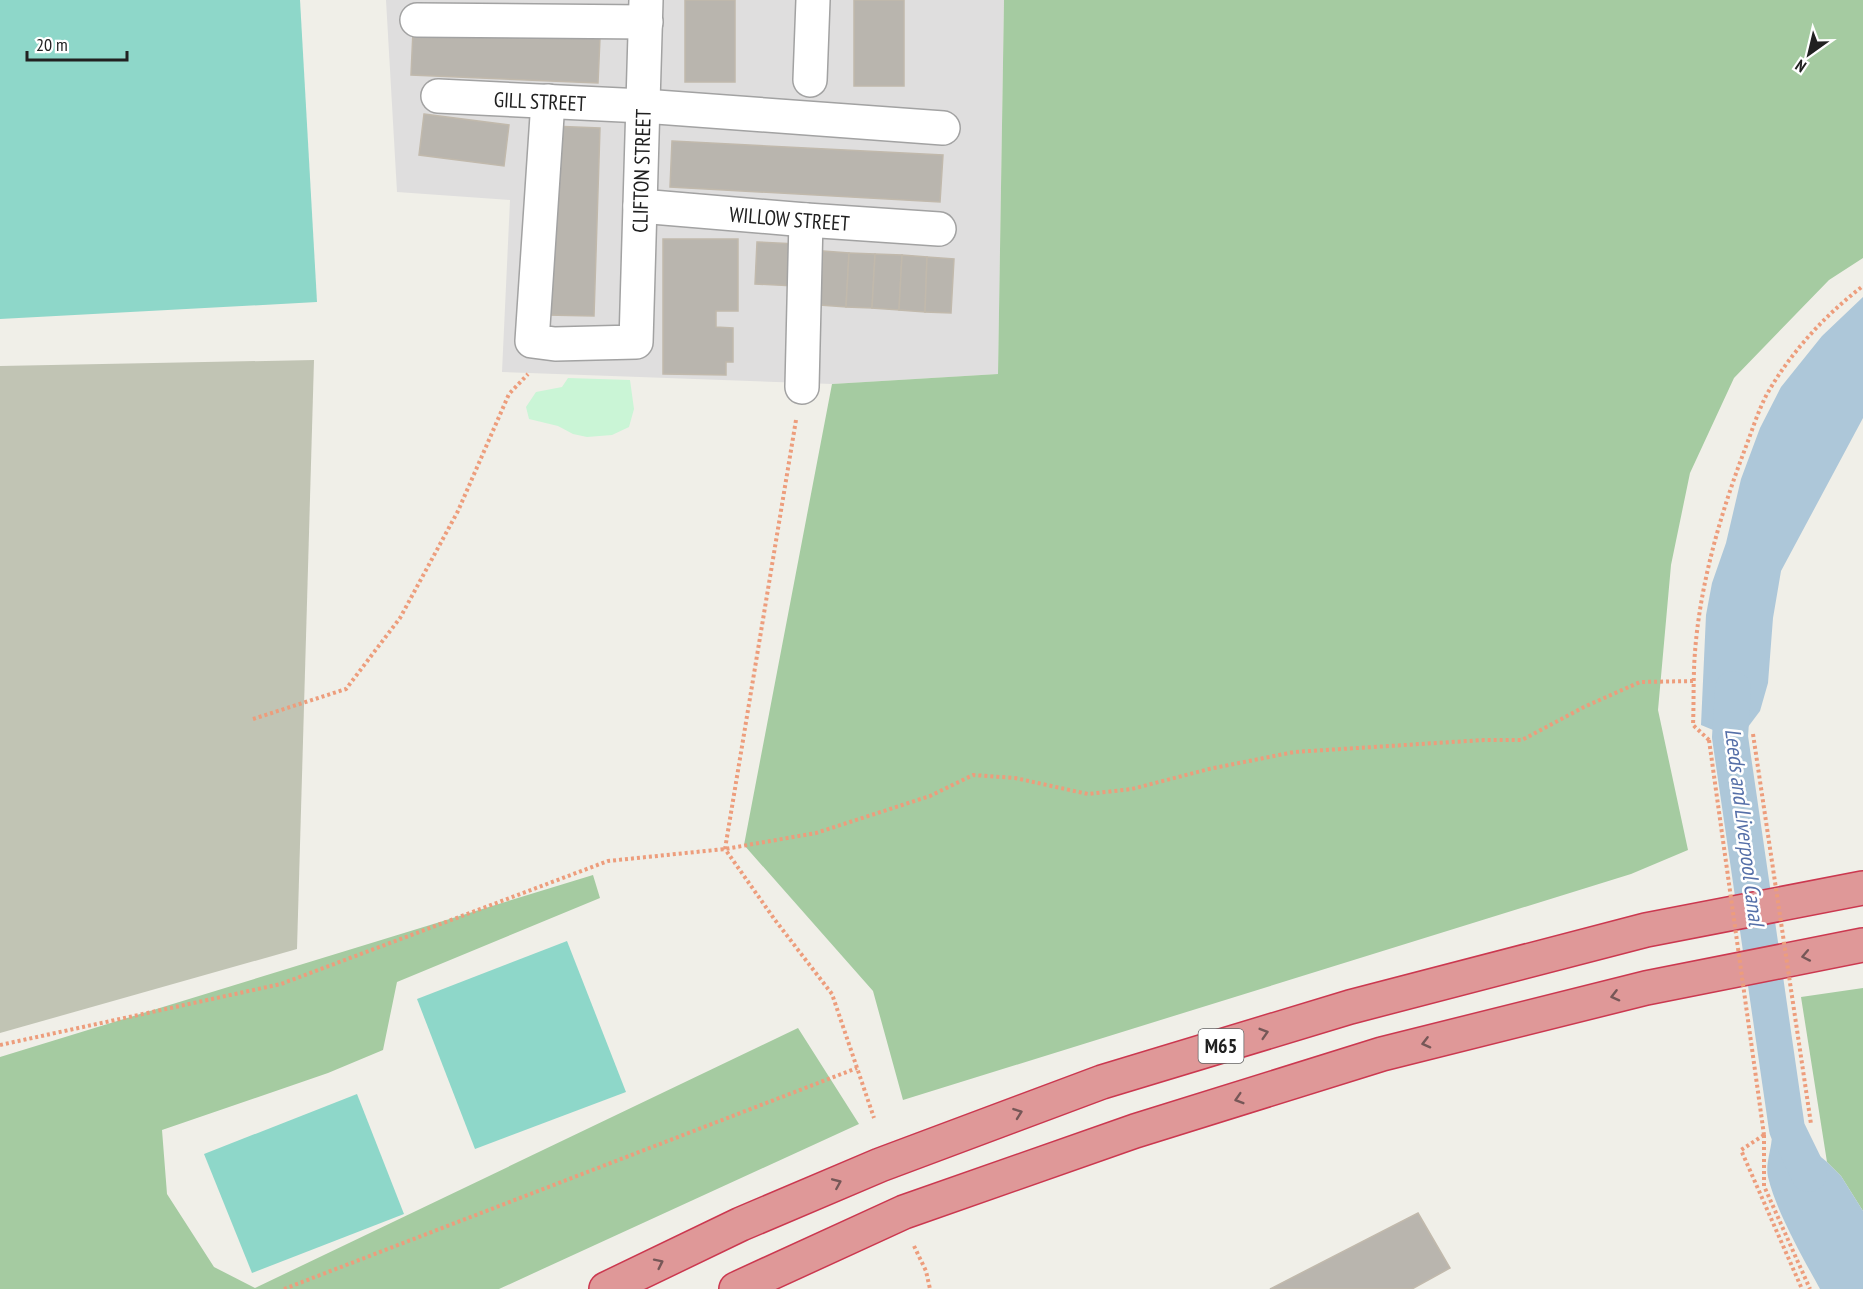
<svg xmlns="http://www.w3.org/2000/svg" width="1863" height="1289" font-family="'PT Sans Narrow',sans-serif">
  <style>
    .residential { fill: #dfdede }
    .construction { fill: #c1c4b4 }
    .forest { fill: #a5cba1 }
    .park { fill: #caf5d6 }
    .pitch { fill: #8ed7c9 }
    .water { fill: #adc7d9 }
    .lines { fill: none; stroke-linecap: round; stroke-linejoin: round }
    .canal { stroke: #adc7d9; stroke-width: 36 }
    .building { fill: #b9b5ae; stroke: #c1b9ac; stroke-width: 1.5 }
    .minor-casing { stroke: #a2a2a2; stroke-width: 36 }
    .highway-casing { stroke: #cb384f; stroke-width: 36 }
    .path { stroke: #ed9d7c; stroke-width: 4; stroke-dasharray: 3 3; stroke-linecap: butt }
    .minor { stroke: #fff; stroke-width: 33 }
    .highway { stroke: #df9898; stroke-width: 33 }
    .path-bridge { stroke: #ed9d7c; stroke-width: 4; stroke-dasharray: 3 3; stroke-linecap: butt }
    .oneway { stroke: #765757 }
    .labels { text-anchor: middle; dominant-baseline: central; stroke-width: 5; stroke-linejoin: round; paint-order: stroke }
    .shield { fill: #fff; stroke: #646464; stroke-width: 1.5 }
    .shield-label { font-size: 20px; font-weight: bold; fill: #212121 }
    .street-label { font-size: 21px; fill: #212121; stroke: #fff }
    .water-label { font-size: 22px; font-style: italic; fill: #556fa8; stroke: #fff }
  </style>
  <rect width="100%" height="100%" fill="#f0efe8"/>
  <polygon class="residential" points="386,0 1004,0 998,374 832,384 502,372 510,200 397,192"/>
  <polygon class="construction" points="314,360 297,949 0,1033 0,366"/>
  <g class="forest">
    <polygon points="1004,0 1863,0 1863,258 1829,280 1734,378 1690,473 1671,565 1658,710 1688,850 1631,874 903,1100 873,991 744,845 832,384 998,374"/>
    <polygon points="593,875 600,898 397,982 383,1050 328,1073 162,1130 167,1194 214,1267 255,1288 798,1028 859,1124 499,1289 0,1289 0,1057"/>
    <polygon points="1863,988 1863,1211 1841,1176 1827,1162 1801,997"/>
  </g>
  <polygon class="park" points="568,378 630,380 634,409 629,427 612,435 587,437 573,434 558,426 529,419 526,407 536,392 562,387"/>
  <g class="pitch">
    <polygon points="0,0 300,0 317,302 0,319"/>
    <polygon points="567,941 626,1092 475,1149 417,999"/>
    <polygon points="357,1094 404,1214 252,1273 204,1154"/>
  </g>
  <g class="water">
    <polygon points="1863,297 1863,418 1781,571 1773,618 1768,683 1760,711 1748,727 1730,737 1701,725 1706,615 1712,583 1726,543 1741,479 1760,428 1781,387 1822,336"/>
    <path d="M1787,1129l40,33 14,14 22,35v78h-43c-17,-31 -44,-78 -52,-112 -3,-13 4,-29 4,-42z"/>
  </g>
  <g class="lines">
    <polyline class="canal" points="1733,689 1730,737 1787,1129 1809,1174"/>
  </g>
  <g class="building">
    <rect x="685" y="0" width="50" height="82"/>
    <rect x="854" y="0" width="50" height="86"/>
    <polygon points="413,31 600,38 598,83 411,75"/>
    <polygon points="424,114 509,125 504,166 419,155"/>
    <polygon points="551,126 600,128 594,316 546,315"/>
    <polygon points="672,141 943,155 940,202 670,187"/>
    <polygon points="663,239 738,239 738,311 716,311 716,327 733,328 733,362 726,362 726,375 663,374"/>
    <polygon points="757,242 797,244 795,286 755,284"/>
    <polygon points="823,251 849,253 846,307 820,305"/>
    <polygon points="849,253 875,254 872,308 846,307"/>
    <polygon points="875,254 902,255 899,310 872,308"/>
    <polygon points="902,255 927,257 925,312 899,310"/>
    <polygon points="927,257 954,259 951,313 925,312"/>
    <polygon points="1418,1213 1450,1268 1412,1289 1270,1289"/>
  </g>
  <g class="lines">
    <g class="minor-casing">
      <g id="minor">
        <polyline points="417,20 646,22"/>
        <polyline points="810,80 813,0"/>
        <path id="s1" d="M438,96l205,10 300,22"/>
        <path id="s2" d="M548,101l-16,240 23,3 81,-2 10,-342"/>
        <path id="s3" d="M640,206l166,14 133,9"/>
        <polyline points="802,387 806,220"/>
      </g>
    </g>
    <g class="highway-casing">
      <g id="highway">
        <polyline points="606,1289 741,1224 880,1165 1102,1082 1350,1007 1646,930 1863,888"/>
        <polyline points="736,1289 904,1212 1135,1131 1382,1054 1646,988 1863,945"/>
      </g>
    </g>
    <g class="path">
      <polyline points="796,420 725,849 775,920 832,994 874,1118"/>
      <polyline points="253,719 346,689 400,618 458,511 509,394 528,374"/>
      <path d="M1709,740l-16,-15c1,-24 0,-49 2,-73 5,-68 26,-140 50,-203 7,-18 13,-38 22,-55 24,-42 58,-79 96,-108"/>
      <polyline points="0,1045 281,984 608,861 725,849 816,833 930,796 973,775 1015,778 1088,794 1132,789 1209,769 1294,752 1484,740 1522,740 1584,707 1640,682 1694,681"/>
      <polyline points="1764,1135 1741,1150 1802,1289"/>
      <polyline points="1764,1135 1764,1186 1810,1289"/>
      <polyline points="914,1246 926,1271 930,1289"/>
      <polyline points="284,1289 857,1068"/>
    </g>
    <use href="#minor" class="minor"/>
    <use href="#highway" class="highway"/>
    <g class="path-bridge">
      <polyline points="1753,734 1811,1124"/>
      <polyline points="1709,740 1764,1135"/>
    </g>
  </g>
  <defs><path id="oneway-chevron" d="M-2-3.5L2.5 0L-2 3.5" fill="none" stroke-width="1.6" stroke-linecap="round" stroke-linejoin="round" transform="scale(1.5)"/></defs>
  <g class="oneway">
    <use href="#oneway-chevron" transform="translate(1806 956) rotate(169)"/>
    <use href="#oneway-chevron" transform="translate(1615 996) rotate(166)"/>
    <use href="#oneway-chevron" transform="translate(1264 1033) rotate(-17)"/>
    <use href="#oneway-chevron" transform="translate(1426 1043) rotate(166)"/>
    <use href="#oneway-chevron" transform="translate(1239 1099) rotate(163)"/>
    <use href="#oneway-chevron" transform="translate(1018 1113) rotate(-20)"/>
    <use href="#oneway-chevron" transform="translate(837 1183) rotate(-23)"/>
    <use href="#oneway-chevron" transform="translate(659 1263) rotate(-26)"/>
  </g>
  <g class="labels">
    <rect class="shield" x="1198.5" y="1029" width="45" height="34" rx="4.5"/>
    <g class="shield-label">
      <text x="1221" y="1046">M65</text>
    </g>
    <g class="street-label">
      <text stroke="none"><textPath href="#s1" startOffset="102">GILL STREET</textPath></text>
      <text stroke="none"><textPath href="#s2" startOffset="516">CLIFTON STREET</textPath></text>
      <text stroke="none"><textPath href="#s3" startOffset="150">WILLOW STREET</textPath></text>
    </g>
    <g class="water-label">
      <text transform="translate(1745 827) rotate(83)">Leeds and Liverpool Canal</text>
    </g>
  </g>
  <g transform="translate(1809 54) rotate(214)" stroke="#ffffff" stroke-width="4.5" paint-order="stroke">
  <path d="M0-4.5L10 22L0 15L-10 22Z" fill="#212121"/>
  <text y="-9" font-size="16" font-weight="bold" text-anchor="middle" fill="#212121">N</text>
  </g>
  <path d="M27 51v9h100v-9" fill="none" stroke="#212121" stroke-width="3"/>
  <text x="36" y="51" font-size="18" fill="#212121" stroke="#ffffff" stroke-width="4.5" paint-order="stroke">20 m</text>
</svg>
